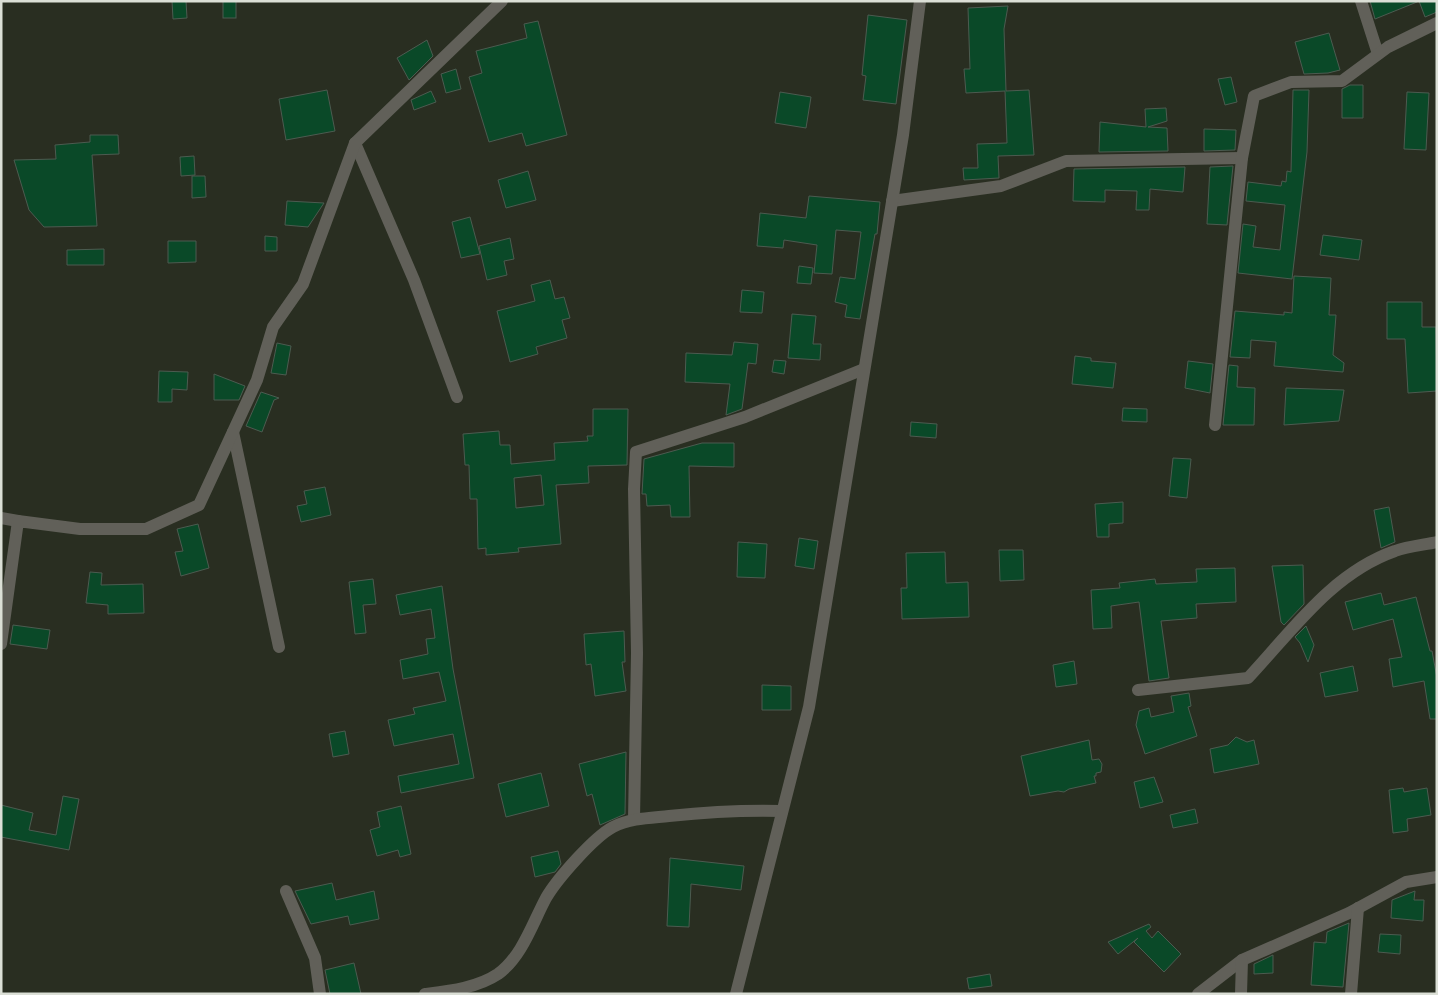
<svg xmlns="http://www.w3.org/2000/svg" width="1438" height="995" font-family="'Alegreya Sans',sans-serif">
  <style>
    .building { fill: #0a4928; stroke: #4c5b50; fill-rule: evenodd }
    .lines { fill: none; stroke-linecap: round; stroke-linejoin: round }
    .minor { stroke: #616059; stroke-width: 12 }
    .tertiary { stroke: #616059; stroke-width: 12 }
  </style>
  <rect width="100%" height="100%" fill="#292e21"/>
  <g class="building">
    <polygon points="172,1 186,1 187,18 173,19"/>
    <rect x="223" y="1" width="13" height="17"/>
    <polygon points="1370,1 1417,1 1417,2 1375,19"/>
    <polygon points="1419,1 1437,1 1437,12 1425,17"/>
    <polygon points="1008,6 1004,29 1006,91 1029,90 1034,155 998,156 999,178 964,180 963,168 978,168 977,144 1007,143 1005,91 966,93 964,69 970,69 968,8"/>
    <polygon points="868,15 907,20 896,104 863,100 866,76 862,75"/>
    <polygon points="538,21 567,135 526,146 522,133 489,142 469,77 482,73 476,51 527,38 524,24"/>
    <polygon points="1329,33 1340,70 1328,73 1304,74 1295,42"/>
    <polygon points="427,40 433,56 409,80 397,58"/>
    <polygon points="456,69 461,89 446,93 441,74"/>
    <polygon points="1231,77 1237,102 1225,105 1218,79"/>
    <polygon points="1350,85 1363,85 1363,118 1342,118 1342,89"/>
    <polygon points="327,90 335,131 286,140 279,99"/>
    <polygon points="1293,90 1309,90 1307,152 1292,279 1238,273 1243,224 1256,226 1253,247 1280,250 1285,205 1246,201 1248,182 1281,186 1282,181 1286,182 1287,171 1291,172"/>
    <polygon points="431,91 436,102 414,110 411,100"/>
    <polygon points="780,92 811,97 806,128 775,123"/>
    <polygon points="1407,92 1429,93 1426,150 1404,149"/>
    <polygon points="1166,108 1167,121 1148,127 1167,128 1168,151 1099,152 1100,122 1146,127 1145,109"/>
    <polygon points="1204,129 1236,130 1235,150 1204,151"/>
    <polygon points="90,135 118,135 119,154 92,155 97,226 44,227 29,210 14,160 56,159 55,145 90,142"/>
    <polygon points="194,156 195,175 181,176 180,157"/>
    <polygon points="1233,166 1227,225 1207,224 1210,167"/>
    <polygon points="1185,167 1183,192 1150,189 1149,210 1136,210 1137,191 1105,190 1105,202 1073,201 1074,169"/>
    <polygon points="528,171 536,200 506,208 498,180"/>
    <polygon points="192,176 205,176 206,197 192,198"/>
    <polygon points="809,196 880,202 877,234 875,234 860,319 845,317 847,305 835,302 840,277 855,279 861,232 836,230 832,274 814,273 817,245 784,240 783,248 757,246 760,213 806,218"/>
    <polygon points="287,201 324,203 308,227 285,225"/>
    <polygon points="470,217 480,254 461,258 452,222"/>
    <polygon points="1323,235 1362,240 1359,260 1320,255"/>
    <polygon points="265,236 277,237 277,251 265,251"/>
    <polygon points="510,238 514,259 504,261 507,275 487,280 479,246"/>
    <polygon points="168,241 196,241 196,262 168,263"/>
    <polygon points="104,249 104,265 67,265 67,250"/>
    <polygon points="799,266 813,268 811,284 797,283"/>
    <polygon points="1294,276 1331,278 1329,315 1336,315 1333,355 1344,363 1343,372 1274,366 1276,342 1251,340 1250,358 1230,357 1235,311 1284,315 1284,312 1292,313"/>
    <polygon points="550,280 555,299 564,297 570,318 562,320 567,338 536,347 538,354 510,362 497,311 535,301 531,285"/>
    <polygon points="742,290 764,292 762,313 740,312"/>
    <polygon points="1387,302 1422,302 1422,327 1436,327 1437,391 1408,393 1405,339 1387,339"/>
    <polygon points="792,314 816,316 813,344 821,344 820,360 788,358"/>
    <polygon points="734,342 758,344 756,364 748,363 742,409 726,415 730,384 685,382 686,353 732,355"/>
    <polygon points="277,343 291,346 286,375 271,373"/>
    <polygon points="1075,356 1091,358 1091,361 1116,363 1113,388 1072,384"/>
    <polygon points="774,360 786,361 784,374 772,372"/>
    <polygon points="1188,361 1213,364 1210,393 1185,388"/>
    <polygon points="1229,365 1238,366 1237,387 1255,388 1254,425 1223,425"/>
    <polygon points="159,371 188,372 187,390 172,389 172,402 158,402"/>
    <polygon points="214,374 245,386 239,400 214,400"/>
    <polygon points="1286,388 1344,390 1339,421 1284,425"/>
    <polygon points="261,392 279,398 274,400 262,432 246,426"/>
    <polygon points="1123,408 1147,409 1147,422 1122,421"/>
    <path d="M593,409h35l-1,56 -39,1 1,17 -33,2 5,59 -43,4 1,4 -33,3v-7l-8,1 -1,-50h-7l-1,-34h-4l-2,-31 36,-3 1,14h10l1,19 44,-4 -1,-17 34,-2 -1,-5h6zM541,475l3,30 -28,3 -2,-30z"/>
    <polygon points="911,422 937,424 936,438 910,436"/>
    <polygon points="702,443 734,443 734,467 689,466 690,517 671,517 670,505 647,506 646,494 642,494 644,459"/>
    <polygon points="1173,458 1191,459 1187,498 1169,496"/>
    <polygon points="325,487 331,515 301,522 297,506 307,504 304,491"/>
    <polygon points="1123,502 1123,523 1109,524 1109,537 1097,537 1095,504"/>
    <polygon points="1389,507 1395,542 1381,548 1374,510"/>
    <polygon points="198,524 209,568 181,576 175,552 183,551 177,529"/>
    <polygon points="799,538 818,541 814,569 795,566"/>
    <polygon points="738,542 767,544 765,578 737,577"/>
    <polygon points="999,550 1023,550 1024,580 1000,581"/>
    <polygon points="945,552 946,583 968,582 969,617 902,619 901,588 907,588 906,553"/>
    <polygon points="1303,565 1304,604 1284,625 1281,622 1272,566"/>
    <polygon points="1235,568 1236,602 1196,604 1197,618 1161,621 1169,678 1149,681 1139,602 1111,606 1112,628 1093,629 1091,590 1120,588 1119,583 1155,579 1156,584 1197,582 1196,569"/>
    <polygon points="90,572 102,573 101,585 143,584 144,613 108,614 108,605 86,603"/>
    <polygon points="373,579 376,604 363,605 366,633 355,634 349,582"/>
    <polygon points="442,586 453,669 474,778 401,793 398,776 459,764 453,734 394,746 388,720 415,714 413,708 446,701 439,672 403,679 400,660 428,654 426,639 435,638 431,609 400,615 396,595"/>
    <polygon points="1381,593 1384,605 1416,597 1430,651 1432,651 1437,678 1437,719 1430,719 1424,681 1393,687 1389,659 1402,657 1393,619 1353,630 1345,602"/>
    <polygon points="13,625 50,630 47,649 10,644"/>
    <polygon points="1306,626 1314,645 1308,662 1300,643 1295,637"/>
    <polygon points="624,631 625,662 622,662 626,691 595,696 591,664 586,665 584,634"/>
    <polygon points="1074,661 1077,684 1056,687 1053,665"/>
    <polygon points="1353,666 1358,691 1325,697 1320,673"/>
    <polygon points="762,685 791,686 791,710 762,710"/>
    <polygon points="1189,693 1191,706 1188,707 1197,736 1145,754 1136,725 1139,711 1149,708 1151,717 1174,712 1171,696"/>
    <polygon points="345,731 349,754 333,757 329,734"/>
    <polygon points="1236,737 1247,742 1254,740 1259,764 1214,773 1210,749 1228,745"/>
    <polygon points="1089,740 1092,760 1099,759 1102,764 1101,772 1096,773 1096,776 1094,776 1096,783 1069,789 1064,792 1058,791 1030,796 1021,756"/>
    <polygon points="626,752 625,814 600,825 592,794 587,796 579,764"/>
    <polygon points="541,773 549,806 506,817 498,784"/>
    <polygon points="1154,777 1163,802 1140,808 1134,782"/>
    <polygon points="1403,788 1404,792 1427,788 1431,815 1407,819 1408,831 1393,833 1389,790"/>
    <polygon points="63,796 79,799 69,850 1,837 1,805 33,813 29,830 56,835"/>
    <polygon points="401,806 411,854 400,857 398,850 377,856 370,830 380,827 377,812"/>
    <polygon points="1195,809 1198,823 1173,828 1170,815"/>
    <polygon points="558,851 561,864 555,872 535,877 531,857"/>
    <polygon points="670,858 744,866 741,890 691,884 689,927 667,926"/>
    <polygon points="332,883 336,900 374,891 379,919 350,925 348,916 311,924 295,891"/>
    <polygon points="1415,891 1414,900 1424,900 1423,921 1391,918 1392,900"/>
    <polygon points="1349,923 1343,987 1311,985 1314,942 1326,943 1327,932"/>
    <polygon points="1149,924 1151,927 1146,931 1152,938 1158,931 1181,954 1164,972 1134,942 1138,938 1118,954 1108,942"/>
    <polygon points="1380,934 1401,935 1400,954 1378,952"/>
    <polygon points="1273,955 1273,973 1254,974 1254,964"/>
    <polygon points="354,963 361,994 330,994 325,970"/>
    <polygon points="990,974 992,986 969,989 967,978"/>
  </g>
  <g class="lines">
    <g class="minor">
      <polyline points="1361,1 1378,54"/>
      <polyline points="355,143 414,280 457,397"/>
      <polyline points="892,201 1001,186 1066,161 1242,158"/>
      <polyline points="1215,425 1242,158 1254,96 1291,82 1342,81 1388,47 1437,23"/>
      <polyline points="233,432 279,647"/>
      <polyline points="1,518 18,521"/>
      <polyline points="1,644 18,521 80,529 146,529 199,505 257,380 273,327 303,284 355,143 502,1"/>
      <path d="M1138,690l110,-12c44,-47 84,-105 147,-127 13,-5 28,-6 42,-9"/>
      <polyline points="634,819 637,653 634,489 636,452 745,417 864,369"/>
      <polyline points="286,891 315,958 320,994"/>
      <path d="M425,994c24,-3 52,-6 73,-20 24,-17 35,-52 48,-76 11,-19 48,-61 67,-71 18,-9 37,-9 56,-11 38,-4 75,-6 113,-5"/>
      <polyline points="1198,994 1242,960 1349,913 1406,882 1437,877"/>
      <polyline points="1241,994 1242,960"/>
      <polyline points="1351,994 1358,908"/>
    </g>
    <polyline class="tertiary" points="736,994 809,707 903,135 920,1"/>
  </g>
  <rect width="1438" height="995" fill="none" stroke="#dbdfd6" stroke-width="5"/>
</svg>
